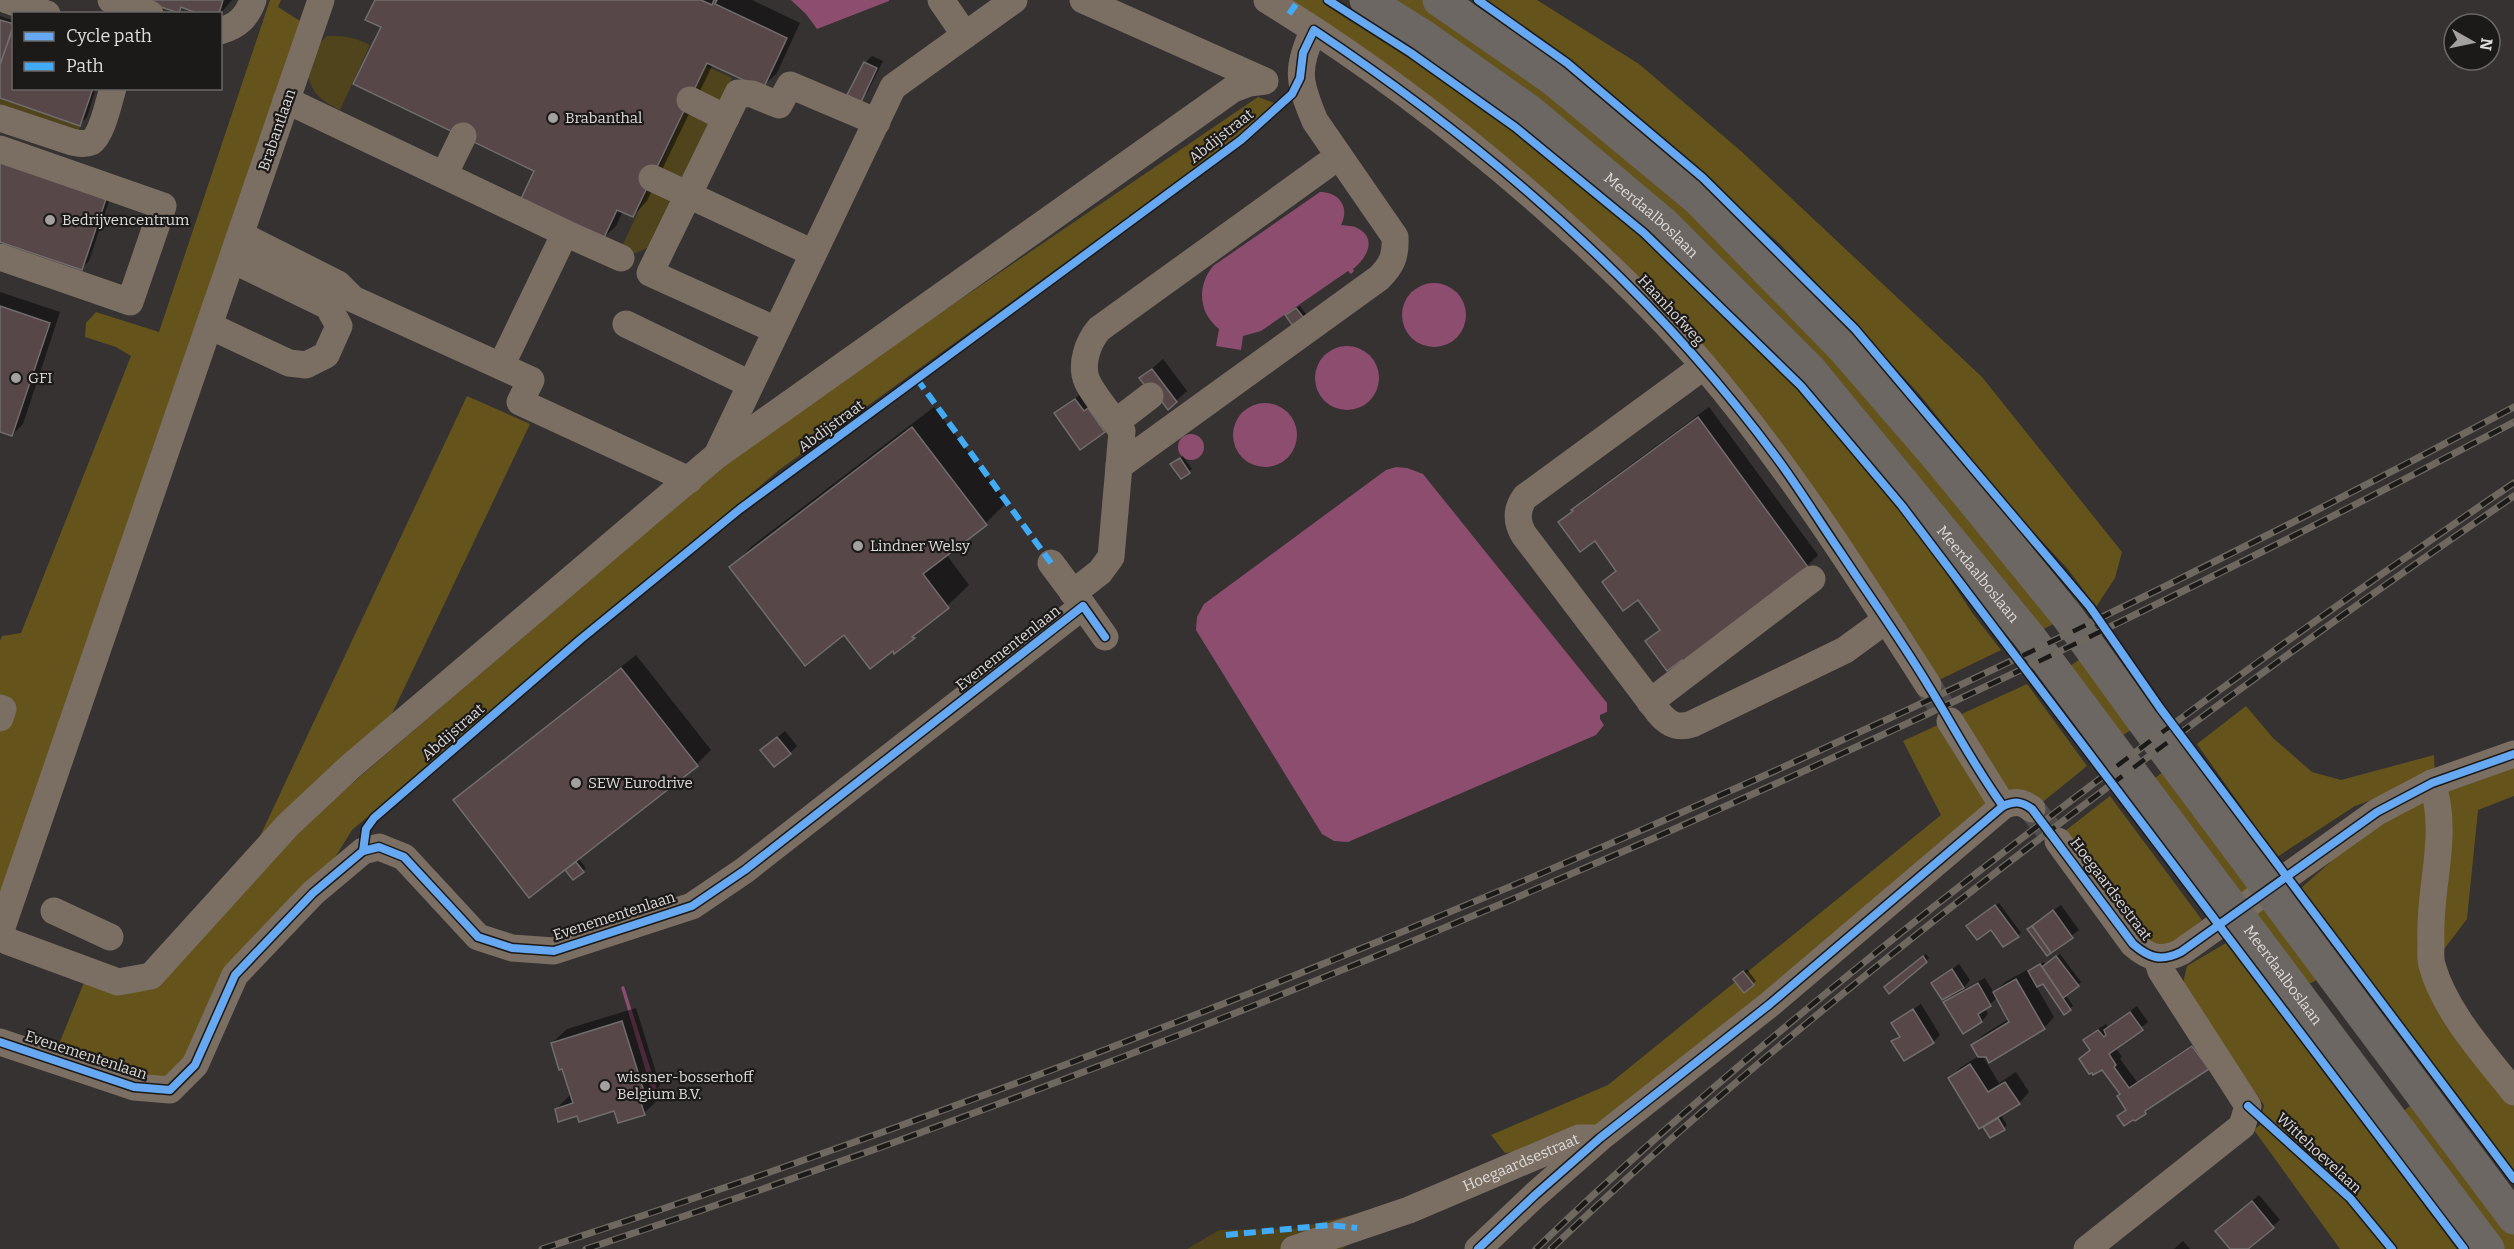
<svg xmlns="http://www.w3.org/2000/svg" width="2514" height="1249" font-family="Bitter,serif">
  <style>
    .green { fill: #50441c }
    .forest { fill: #64541c }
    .water { fill: #8d4d6f }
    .shadow { fill: #0007 }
    .building { fill: #574748; stroke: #706d6c; stroke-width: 1.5 }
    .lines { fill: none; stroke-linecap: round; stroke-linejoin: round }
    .minor-tunnel { stroke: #4e4b4a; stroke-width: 27; stroke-dasharray: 27 14; stroke-linecap: butt }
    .minor { stroke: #7b6e62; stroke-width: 27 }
    .highway { stroke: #6c6763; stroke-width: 33 }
    .rail-casing { stroke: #6e6861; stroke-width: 7 }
    .rail { stroke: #1c1a19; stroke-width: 4.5; stroke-dasharray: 14; stroke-linecap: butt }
    .quiet { stroke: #42abf6; stroke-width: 6; stroke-dasharray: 12 6; stroke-linecap: butt }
    .cycleway-casing { stroke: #1c1a19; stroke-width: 11 }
    .cycleway { stroke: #66a8f1; stroke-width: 8 }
    .poi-dot { fill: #a3a09f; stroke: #1c1a19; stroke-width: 2 }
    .labels { text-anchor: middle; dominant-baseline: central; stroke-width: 4.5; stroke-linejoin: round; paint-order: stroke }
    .poi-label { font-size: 15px; fill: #dedbda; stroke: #1c1a19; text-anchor: start }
    .street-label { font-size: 15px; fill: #dedbda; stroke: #1c1a19 }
  </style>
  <rect width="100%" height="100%" fill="#353231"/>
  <g class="green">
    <path d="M327,36c16,-1 29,2 43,9l-30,65c-36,-16 -44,-46 -13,-74z"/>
    <polygon points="706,66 732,78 718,106 693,95"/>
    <polygon points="0,98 80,126 78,132 0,111"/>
    <polygon points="687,107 713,119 683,184 657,172"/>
    <polygon points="650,186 676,198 647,248 636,253 626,254 620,251"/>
    <polygon points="1462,1189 1409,1210 1342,1249 1187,1249 1219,1230 1293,1229"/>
  </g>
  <g class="forest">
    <polygon points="270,0 281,0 278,7 300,21 0,893 0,641 2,636 21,633 131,356 116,347 85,337 86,323 96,312 159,332"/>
    <polygon points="1279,0 1328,0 1411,53 1515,127 1644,233 1801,386 1902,506 1973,614 2001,650 1939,680 1704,356"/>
    <polygon points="1386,0 1423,0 1645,167 1823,336 2057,622 2038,632 1837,381"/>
    <polygon points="1483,0 1537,0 1639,64 1742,152 1982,377 2122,552 2115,578 2096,607 2067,568 2008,505 1920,395 1781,245 1585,72"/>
    <polygon points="1258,97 1277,104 1236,139 779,470 352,830 313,893 236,975 170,1090 53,1059 85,980 124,992 151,990 293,834 752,441"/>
    <polygon points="467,396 530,424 379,741 255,847"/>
    <polygon points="2083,657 2135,727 2119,738 2066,669"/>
    <polygon points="2027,684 2087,766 2044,801 2005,794 1615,1115 1554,1146 1505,1153 1491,1135 1608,1085 1941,815 1903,741"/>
    <polygon points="2246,706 2273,738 2312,772 2341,780 2434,755 2435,776 2355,806 2277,857 2197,744"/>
    <polygon points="2514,763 2514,796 2478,810 2467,919 2432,965 2471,1050 2514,1106 2514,1176 2300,889 2353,842 2416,802"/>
    <polygon points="2167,769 2317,976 2315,981 2407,1108 2410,1106 2514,1230 2514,1249 2503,1249 2402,1113 2407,1108 2315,981 2305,986 2151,781"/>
    <polygon points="2110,796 2202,920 2169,946 2148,942 2065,831"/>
    <polygon points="2226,943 2457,1249 2340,1249 2254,1130 2260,1125 2264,1105 2185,992 2184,979 2187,966"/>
  </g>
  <g class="water">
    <polygon points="791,0 889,0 889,1 817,29 806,14"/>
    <path d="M1320,192c20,0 30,16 21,33 5,1 12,0 18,4 19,11 6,31 -6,40l1,2 -3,3 -3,-3 -87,60 -18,5 -2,14 -25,-4 3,-17c-21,-17 -22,-43 -6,-63z"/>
    <circle cx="1434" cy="315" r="32"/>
    <circle cx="1347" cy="378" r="32"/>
    <circle cx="1265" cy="435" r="32"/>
    <circle cx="1191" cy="447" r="13"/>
    <polygon points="1396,467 1407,468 1423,474 1607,703 1607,712 1600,715 1600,719 1604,725 1596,735 1348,842 1334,841 1322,834 1196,630 1197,617 1204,604 1386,470"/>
    <polygon points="624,986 660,1099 655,1102 621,987"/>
  </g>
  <g class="shadow">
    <polygon points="145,0 232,0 220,14 203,14 183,7 179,11"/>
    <polygon points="377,0 752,0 800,23 777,73 762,87 713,64 647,201 633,216 623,211 616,226 601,240 536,170 383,27"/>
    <polygon points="0,16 14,21 14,88 96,88 87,117 80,124 0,97"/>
    <polygon points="872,56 883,61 867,93 860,100 865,63"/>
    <polygon points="112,192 89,261 82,268 0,241"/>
    <polygon points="0,292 60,312 23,424 12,435 0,431"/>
    <polygon points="1300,306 1306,314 1303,317 1290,312"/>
    <polygon points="1163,359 1187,391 1176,401 1141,378"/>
    <polygon points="1087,389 1115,420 1104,431 1056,414"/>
    <polygon points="934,407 1007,502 986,523 946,554 969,585 913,638 844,633 731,568 752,546"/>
    <polygon points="1709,407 1818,555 1807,566 1683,659 1647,641 1661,628 1638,598 1604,582 1617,569 1595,539 1560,523 1584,499"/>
    <polygon points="1183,456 1192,469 1182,477 1175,462"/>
    <polygon points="636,655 711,750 697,764 578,858 586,868 583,871 573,878 565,868 455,800 470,786"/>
    <polygon points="785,731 797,746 790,753 769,744"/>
    <polygon points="1999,903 2021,933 2003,945 1991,928 1971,923"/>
    <polygon points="2061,905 2079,930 2047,954 2041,919"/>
    <polygon points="1926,954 1929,958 1926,961 1889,991 1889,985"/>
    <polygon points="2060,954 2081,982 2065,994 2073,1006 2064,1013 2043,982 2036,986 2054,1017 2044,1028 1987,1055 1982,1055 1999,1083 2016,1072 2029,1092 2019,1103 2000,1114 2007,1125 2004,1128 1985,1127 1990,1122 1950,1078 1961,1067 1979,1056 1972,1045 1983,1035 2009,1019 1997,998 1985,1008 1988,1014 1982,1021 1945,1002 1954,993 1933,983 1959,964 1970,980 1962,990 1985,978 1994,993 2005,982 2027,970 2029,972 2044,962 2046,965"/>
    <polygon points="1747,969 1756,981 1745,991 1738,976"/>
    <polygon points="1921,1004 1940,1035 1933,1042 1893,1041 1900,1035 1893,1023"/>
    <polygon points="2137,1006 2148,1022 2115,1047 2122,1057 2120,1059 2137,1082 2199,1040 2215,1061 2145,1112 2119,1116 2127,1109 2121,1094 2102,1068 2080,1059 2091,1049 2085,1040 2092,1033 2106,1024 2108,1028"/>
    <polygon points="636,1008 660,1085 656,1090 659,1099 644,1113 615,1109 578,1114 556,1109 571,1094 563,1068 552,1043 567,1029"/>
    <polygon points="2259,1195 2280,1220 2246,1249 2232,1249 2224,1225"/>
    <polygon points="2183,1241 2190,1249 2174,1249"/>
  </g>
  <g class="building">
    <polygon points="140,0 223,0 219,14 199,14 181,7 179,13"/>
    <polygon points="375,0 701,0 712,5 714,0 717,0 715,4 787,38 763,89 707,63 633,217 617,210 602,242 520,201 534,171 353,84 381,27 365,20"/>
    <polygon points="0,20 14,24 0,65"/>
    <polygon points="14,25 14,88 93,88 80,126 0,98 0,65"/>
    <polygon points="864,62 877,68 861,102 847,95"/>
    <polygon points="0,163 106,199 82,270 0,242"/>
    <polygon points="0,306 50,323 12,436 0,432"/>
    <polygon points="1296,308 1304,318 1293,326 1285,315"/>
    <polygon points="1152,369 1177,402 1168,410 1160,399 1157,401 1139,378"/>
    <polygon points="1075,399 1084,411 1088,408 1105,432 1080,450 1054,413"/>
    <polygon points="1698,417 1808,567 1683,661 1682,660 1667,671 1645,641 1660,630 1638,600 1623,611 1602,582 1616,571 1595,541 1580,552 1558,522 1573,511 1571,510"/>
    <polygon points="912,427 987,525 923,574 949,608 912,637 915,638 894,654 893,651 870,669 844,635 805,666 729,567"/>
    <polygon points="1180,458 1190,473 1181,479 1170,464"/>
    <polygon points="621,668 698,766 529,898 453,800"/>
    <polygon points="777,737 791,754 774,767 760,750"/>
    <polygon points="576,862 584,872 573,880 565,870"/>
    <polygon points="1995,905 2019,937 2003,947 1991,930 1977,940 1966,926"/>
    <polygon points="2053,910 2073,938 2051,953 2032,926"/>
    <polygon points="2032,926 2051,953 2047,956 2027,929"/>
    <polygon points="1923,956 1927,962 1889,994 1884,987"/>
    <polygon points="2056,956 2079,986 2063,998 2042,967"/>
    <polygon points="2040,964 2071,1010 2064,1015 2043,984 2037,987 2028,971"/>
    <polygon points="1952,969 1964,988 1942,1000 1931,983"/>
    <polygon points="1743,971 1754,985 1744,993 1733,979"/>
    <polygon points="2016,979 2045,1029 1989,1063 1986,1057 1978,1057 1971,1045 2009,1022 1993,992"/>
    <polygon points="1978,983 1991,1006 1978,1014 1982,1022 1963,1034 1943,1002"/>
    <polygon points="1913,1009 1934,1043 1904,1061 1891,1041 1900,1037 1891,1023"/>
    <polygon points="2130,1012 2143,1030 2109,1054 2116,1065 2114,1067 2129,1088 2192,1046 2209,1069 2145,1111 2146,1114 2135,1121 2133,1120 2124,1126 2117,1116 2126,1110 2117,1096 2120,1094 2102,1070 2093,1075 2092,1073 2089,1074 2079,1059 2090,1050 2083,1040 2098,1030 2104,1037 2106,1035 2104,1030"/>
    <polygon points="622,1021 647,1101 641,1103 645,1115 618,1123 614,1111 579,1122 577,1116 558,1122 555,1109 573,1103 562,1069 559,1070 551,1043"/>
    <polygon points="1970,1064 1988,1092 2005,1082 2020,1104 1979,1129 1948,1078"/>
    <polygon points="1998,1118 2005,1130 1990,1138 1983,1127"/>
    <polygon points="2252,1201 2274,1228 2248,1249 2230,1249 2215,1231"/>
  </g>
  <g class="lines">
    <g class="minor-tunnel">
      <polyline points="1928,685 1950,721"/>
      <polyline points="2032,809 2058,841"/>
    </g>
    <g class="minor">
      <polyline points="7,0 47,14"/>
      <polyline points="111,0 150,14"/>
      <polyline points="321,0 1,930 7,941 118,982 151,976 288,825 351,766 716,456 1233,89 1249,83 1265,81 1083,0"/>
      <polyline points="941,0 965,35"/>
      <path d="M1267,0c104,64 202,139 293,221 50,45 99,92 143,144 84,99 155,210 225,320"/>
      <path d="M220,31c18,-5 27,-14 33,-31"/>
      <polyline points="286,100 565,233 501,366"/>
      <polyline points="690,100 726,118"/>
      <path d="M0,118l72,24c6,1 13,3 19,0 11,-7 18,-41 22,-54"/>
      <polyline points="0,149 163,206 130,302 0,257"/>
      <polyline points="444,175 463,136"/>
      <polyline points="652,178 813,253"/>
      <polyline points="565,233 621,258"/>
      <polyline points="241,235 338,284 353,299 531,380 520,402 689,480"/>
      <polyline points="626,324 750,384"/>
      <polyline points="210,326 289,363 306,365 326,355 339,326 328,306 233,260"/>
      <polyline points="776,330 650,273 738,93 752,94 779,105 790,85 877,122"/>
      <path d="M1704,366l-179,131c-9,12 -9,25 -1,38l135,178c9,11 18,16 33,11l153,-74 41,-30"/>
      <polyline points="1116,422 1150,396"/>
      <polyline points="717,455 893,87 1014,0"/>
      <path d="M1119,466l3,-35c-9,-13 -29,-36 -35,-50 -7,-17 1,-39 12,-52l240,-173"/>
      <polyline points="1051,563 1083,606"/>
      <path d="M1073,593l27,-21 11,-15 8,-91 260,-188c13,-13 17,-22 16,-41l-80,-116c-16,-38 -20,-52 -1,-91"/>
      <polyline points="1650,702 1812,579"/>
      <polyline points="0,708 3,709 0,718"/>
      <polyline points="1950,721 2003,806"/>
      <path d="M2432,783c18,51 -4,106 -1,159 0,8 -1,16 1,23 13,47 53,90 82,127"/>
      <path d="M2058,841l75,103c16,14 28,18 48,8l196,-140 55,-29 82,-29"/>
      <polyline points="54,911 110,937"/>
      <polyline points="0,1042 134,1087 170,1090 195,1065 235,975 313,893 363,851 379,847 404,857 478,937 512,948 554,951 692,906 745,870 1083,606 1105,637"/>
      <path id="s1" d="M1294,1249l115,-39 170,-72h19"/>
      <path d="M1478,1249l57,-54 65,-57 170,-134 233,-198c12,-5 18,-5 29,3"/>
      <polyline points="2087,1249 2242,1126 2248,1106 2161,971 2157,959"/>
    </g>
    <g class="highway">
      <path id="s2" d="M1366,0l57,36 105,74 136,114 146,146 218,265 460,614"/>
      <polyline points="1439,0 1553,79 1698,199 1843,348 1940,460 2068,617 2141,718 2514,1218"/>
    </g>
    <g class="rail-casing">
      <g id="rail">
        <path d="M542,1249c680,-222 1341,-505 1972,-842"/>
        <path d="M586,1249c666,-220 1309,-500 1928,-827"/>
        <path d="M1536,1249c139,-134 289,-258 442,-377 175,-136 353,-265 536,-389"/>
        <path d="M1551,1249c135,-129 280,-248 426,-362 175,-136 354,-266 537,-391"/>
      </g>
    </g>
    <use href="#rail" class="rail"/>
    <g class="quiet">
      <polyline points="1289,14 1299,0"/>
      <polyline points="917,379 1051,563"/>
      <polyline points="1226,1235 1330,1225 1357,1228"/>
    </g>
    <g class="cycleway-casing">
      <g id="cycleway">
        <polyline points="1328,0 1411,53 1515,127 1644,233 1801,386 1902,506 2464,1249"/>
        <polyline points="1478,0 1567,63 1703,178 1855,329 2090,607 2160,708 2514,1179"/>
        <path d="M363,851l3,-22 8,-11 207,-179 159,-130 501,-369 51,-46 8,-16 3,-25 11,-23c176,117 336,257 462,427 23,31 43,64 65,96 29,44 60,87 87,132 25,40 47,83 75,121"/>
        <polyline points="0,1042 134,1087 170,1090 195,1065 235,975 313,893 363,851 379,847 404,857 478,937 512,948 554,951 692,906 745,870 1083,606 1105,637"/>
        <polyline points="2248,1106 2350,1198 2392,1249"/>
        <path d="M1478,1249l57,-54 65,-57 170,-134 233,-198c12,-5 18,-5 29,3l101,135c16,14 28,18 48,8l196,-140 55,-29 82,-29"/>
      </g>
    </g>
    <use href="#cycleway" class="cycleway"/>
  </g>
  <g class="poi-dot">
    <circle cx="553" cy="118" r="6"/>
    <circle cx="50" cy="220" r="6"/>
    <circle cx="16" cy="378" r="6"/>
    <circle cx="858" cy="546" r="6"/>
    <circle cx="576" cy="783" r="6"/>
    <circle cx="605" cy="1086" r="6"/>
  </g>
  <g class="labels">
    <g class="poi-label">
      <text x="565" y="118">Brabanthal</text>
      <text x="62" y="220">Bedrijvencentrum</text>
      <text x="28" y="378">GFI</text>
      <text x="870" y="546">Lindner Welsy</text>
      <text x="588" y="783">SEW Eurodrive</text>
      <text x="617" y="1077">wissner-bosserhoff<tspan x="617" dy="17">Belgium B.V.</tspan></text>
    </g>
    <g class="street-label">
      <text transform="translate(277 130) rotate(-71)">Brabantlaan</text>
      <text transform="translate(1221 136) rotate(-38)">Abdijstraat</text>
      <text stroke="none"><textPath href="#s2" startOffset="358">Meerdaalboslaan</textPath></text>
      <text transform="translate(1671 310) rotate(47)">Haanhofweg</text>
      <text transform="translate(831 426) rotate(-36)">Abdijstraat</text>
      <text stroke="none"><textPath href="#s2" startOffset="844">Meerdaalboslaan</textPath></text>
      <text transform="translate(1008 648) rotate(-38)">Evenementenlaan</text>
      <text transform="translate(453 732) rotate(-41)">Abdijstraat</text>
      <text transform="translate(2111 889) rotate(53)">Hoegaardsestraat</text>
      <text transform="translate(614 916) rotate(-18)">Evenementenlaan</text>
      <text stroke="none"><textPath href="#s2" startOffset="1348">Meerdaalboslaan</textPath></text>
      <text transform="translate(86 1055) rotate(18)">Evenementenlaan</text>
      <text transform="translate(2319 1153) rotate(43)">Wittehoevelaan</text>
      <text stroke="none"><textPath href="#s1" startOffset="243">Hoegaardsestraat</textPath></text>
    </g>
  </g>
  <rect x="12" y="12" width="210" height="78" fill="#1c1a19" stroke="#6a6766" stroke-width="1.5"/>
  <rect x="24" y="32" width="30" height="9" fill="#66a8f1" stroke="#6a6766" stroke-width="1.5"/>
  <text x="66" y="42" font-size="18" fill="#dedbda">Cycle path</text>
  <rect x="24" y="62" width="30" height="9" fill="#42abf6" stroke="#6a6766" stroke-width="1.5"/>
  <text x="66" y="72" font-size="18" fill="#dedbda">Path</text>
  <g transform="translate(2472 42) rotate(99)"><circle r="28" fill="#1c1a19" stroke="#6a6766" stroke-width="1.5"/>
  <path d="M0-4.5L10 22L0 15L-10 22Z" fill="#a3a09f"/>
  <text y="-9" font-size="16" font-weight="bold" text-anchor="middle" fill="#dedbda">N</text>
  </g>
</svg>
